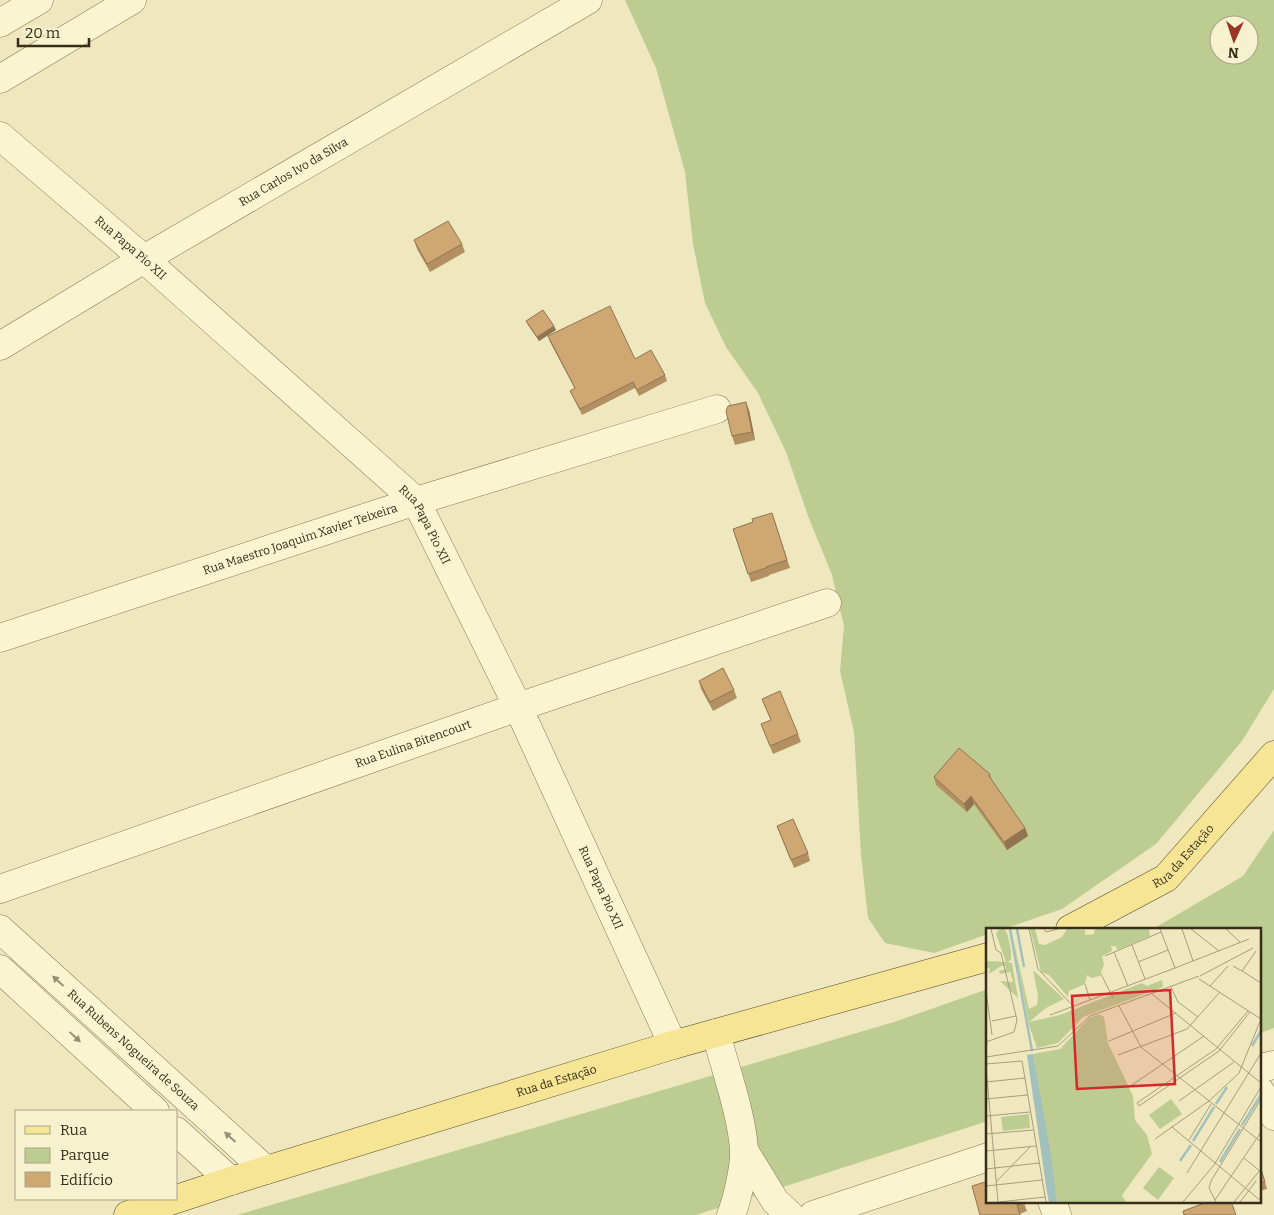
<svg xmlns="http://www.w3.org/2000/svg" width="1274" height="1215" font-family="Bitter,serif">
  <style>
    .green { fill: #bdcd92; fill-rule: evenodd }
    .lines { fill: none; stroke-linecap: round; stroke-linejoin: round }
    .minor-casing { stroke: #887856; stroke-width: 29 }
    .tertiary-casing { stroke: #887856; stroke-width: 29 }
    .primary-casing { stroke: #55452b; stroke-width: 29 }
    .minor { stroke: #faf4d1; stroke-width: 28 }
    .tertiary { stroke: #faf4d1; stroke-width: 28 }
    .primary { stroke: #f5e594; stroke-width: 28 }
    .wall { fill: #b29062 }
    .shaded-wall { fill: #917550 }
    .building { fill: #cfa772; stroke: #917550 }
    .oneway { fill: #989076 }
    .labels { text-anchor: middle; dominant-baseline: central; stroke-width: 4; stroke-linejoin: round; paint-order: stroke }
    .street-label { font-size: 12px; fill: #372d1b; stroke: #f6f1ce }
    .inset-river { fill: none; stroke: #a2c1bc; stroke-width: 2.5 }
    .inset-road { fill: none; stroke: #a59d7d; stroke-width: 1 }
    .view { fill: #d62828; fill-opacity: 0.15; stroke: #d62828; stroke-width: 2.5 }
    .inset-edge { fill: none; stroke: #372d1b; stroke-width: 2.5 }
  </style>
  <rect width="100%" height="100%" fill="#efe8be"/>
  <g class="green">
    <path d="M625,0h649v689l-32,52 -86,103 -94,65 -58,20h-16v5l-54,19 -49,-10 -17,-25 -7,-63 -7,-123 -14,-61 4,-45 -12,-51 -24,-59 -22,-64 -28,-59 -32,-46 -21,-44 -12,-59 -8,-72 -29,-104zM1219,25h30v30h-30z"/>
    <polygon points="1274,830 1274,1028 1260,1033 1260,929 1153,929 1243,876"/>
    <polygon points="988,989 988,1121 696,1215 237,1215 894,1022"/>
  </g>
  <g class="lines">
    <g class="minor-casing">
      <g id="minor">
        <polyline points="0,23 39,0"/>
        <polyline points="0,79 132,0"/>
        <path id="s1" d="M0,136l144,123 272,242 102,206 155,338"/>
        <path id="s2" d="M0,346l144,-87 444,-259"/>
        <path id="s3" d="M0,638l416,-137 301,-92"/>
        <path id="s4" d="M0,889l518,-182 309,-104"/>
        <path d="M716,1033c9,35 26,82 28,117 1,15 -7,51 -13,65"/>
        <polyline points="1260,1068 1274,1065"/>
        <polyline points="1260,1091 1274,1116"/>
        <polyline points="745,1152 775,1201 790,1215"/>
        <polyline points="1052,1201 1057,1215"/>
        <polyline points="813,1215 988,1157"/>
      </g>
    </g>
    <g class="tertiary-casing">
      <g id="tertiary">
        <path id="s5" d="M0,929l266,241"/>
        <polyline points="0,969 155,1111"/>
        <polyline points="176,1131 231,1181"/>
      </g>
    </g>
    <g class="primary-casing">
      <g id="primary">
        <path id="s6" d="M1070,929l96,-51 108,-123"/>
        <path id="s7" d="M128,1215l103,-34 442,-136 315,-88"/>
      </g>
    </g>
    <use href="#minor" class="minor"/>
    <use href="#tertiary" class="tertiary"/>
    <use href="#primary" class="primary"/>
  </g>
  <g class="wall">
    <polygon points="414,240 462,244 465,252 430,272 417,249"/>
    <polygon points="526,321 556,330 539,341 528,325"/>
    <polygon points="548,336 635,359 665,375 667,381 639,396 635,388 582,415 570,391 575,389 550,342"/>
    <polygon points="749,410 755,440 735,445 732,436"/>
    <polygon points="772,513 790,568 769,575 769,576 751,582 733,529 753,522"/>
    <polygon points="699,681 734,690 737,698 713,711 701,689"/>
    <polygon points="762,699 798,734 801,742 773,754 761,724 771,720"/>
    <polygon points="990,774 992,781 1025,828 1028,836 1007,850 974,804 967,812 936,785 934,777"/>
    <polygon points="777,826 808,853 810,861 794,868"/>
    <polygon points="1260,1164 1267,1189 1260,1191"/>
    <polygon points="1024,1203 1027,1211 1020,1214 980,1215"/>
  </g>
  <g class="shaded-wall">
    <polygon points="554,326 556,330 539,341 537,337"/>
    <polygon points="746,402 749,410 755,440 752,432"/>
    <polygon points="971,796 974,804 967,812 964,804"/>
    <polygon points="1025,828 1028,836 1007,850 1004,842"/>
  </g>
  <g class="building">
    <polygon points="448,221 462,244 427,264 414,240"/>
    <polygon points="610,306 635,359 651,350 665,375 637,390 633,382 580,409 570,391 575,388 548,336"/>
    <polygon points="543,310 554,326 537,337 526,321"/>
    <polygon points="746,402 752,432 732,436 726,411 728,406"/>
    <polygon points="772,513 787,560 766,567 766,568 748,574 733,529 753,522 752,519"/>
    <polygon points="723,668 734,690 710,702 699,681"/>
    <polygon points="780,691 798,734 770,746 761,724 771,720 762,699"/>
    <polygon points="959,748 990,774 989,776 1025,828 1004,842 971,796 964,804 934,777"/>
    <polygon points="793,819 808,853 791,860 777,826"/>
    <polygon points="1260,1166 1265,1182 1260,1183"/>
    <polygon points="988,1181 988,1201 1023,1201 1024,1203 1017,1205 1020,1215 980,1215 972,1186"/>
    <polygon points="1210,1201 1231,1201 1236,1215 1184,1215 1183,1211"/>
  </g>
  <defs><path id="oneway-solid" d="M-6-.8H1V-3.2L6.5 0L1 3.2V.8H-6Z" transform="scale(1.25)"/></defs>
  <g class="oneway">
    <use href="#oneway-solid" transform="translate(58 981) rotate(-138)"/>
    <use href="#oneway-solid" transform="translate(75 1037) rotate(43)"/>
    <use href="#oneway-solid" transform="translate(230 1137) rotate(-138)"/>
  </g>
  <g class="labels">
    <g class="street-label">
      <text stroke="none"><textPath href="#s2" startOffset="341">Rua Carlos Ivo da Silva</textPath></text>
      <text stroke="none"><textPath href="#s1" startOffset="172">Rua Papa Pio XII</textPath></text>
      <text stroke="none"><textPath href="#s1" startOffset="578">Rua Papa Pio XII</textPath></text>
      <text stroke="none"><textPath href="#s3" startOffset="316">Rua Maestro Joaquim Xavier Teixeira</textPath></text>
      <text stroke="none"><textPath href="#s4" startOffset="438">Rua Eulina Bitencourt</textPath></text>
      <text stroke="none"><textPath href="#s6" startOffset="136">Rua da Estação</textPath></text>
      <text stroke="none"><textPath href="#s1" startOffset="982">Rua Papa Pio XII</textPath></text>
      <text stroke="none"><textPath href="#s5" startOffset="180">Rua Rubens Nogueira de Souza</textPath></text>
      <text stroke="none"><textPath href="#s7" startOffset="449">Rua da Estação</textPath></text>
    </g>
  </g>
  <g transform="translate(986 928)">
    <rect width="275" height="275" fill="#efe8be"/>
    <path d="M13,1h6l3,7 3,15v9l-4,2 5,1 6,35 -18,-17 13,1 -3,-10 -10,2 -1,-3 7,-2v-3h-5l-12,8 1,-6 -4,1v-8l20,1 -10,-28zM25,1l18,80 8,-4 1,-9 -5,-26 31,29 -18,9 -17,14 31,-7 82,-32 5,3 15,-6 1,7 -80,30 -25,26 -21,5 -8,-23zM44,1h5l4,15 6,1 17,-8 5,-8 18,1v5l9,-1 1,-5h54l1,7 -33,14 -1,-4h-5l1,5 -10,5 2,8 -4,12 -9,2 -4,-3 -2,9 -16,7 -1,6 -19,-22 -8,-3zM113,86l5,3 4,26 25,53 2,24 12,15 5,19 -30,41 4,7h-69l-24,-148 27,-5 29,-31zM185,171l11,15 -22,15 -11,-14zM43,186l1,14 -27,3 -2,-14zM173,239l15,11 -16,22 -15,-12z" fill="#bdcd92"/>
    <path d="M47,126l17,95 7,53h-8l-2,-9 -20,-138z" fill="#a2c1bc"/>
    <path class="inset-river" d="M24,1l22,122M31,1l7,38M266,118l9,-15M230,176l11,-17M256,197l19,-30M207,213l21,-34M194,233l11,-16M234,234l20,-33"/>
    <path class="inset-road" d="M43,1l9,40 36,38M58,1l2,3 12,-3M174,1l15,39 74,-29M196,1l11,32M205,1l28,22M240,1l14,13M146,17l13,34M128,24l14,34M119,28l56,-24M152,34l30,-12M247,38l9,5 14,-20M256,43l19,12M115,46l12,24M214,48l53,-28M213,51l62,40M99,56l5,16M224,58l18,-20M185,59l7,15 20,15M0,63l6,44M166,66l109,89M133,78l22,41 120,95M262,83l-32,38 -79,54 2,3 80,-55 31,-39M64,87l125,-47M6,93l24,-5M123,113l67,-28M0,114l28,-10 3,-12 -16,-67 -5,-3 -5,-21M132,127l69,-26 33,-37M0,129l72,-11 32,-30 109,-40M0,136l36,-3 24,141M0,139l12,135M0,154l39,-4M143,159l75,-51M0,171l41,-4M193,173l55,-39M0,188l44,-4M186,199l89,74M0,206l47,-4M169,211l54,-38 30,-28 22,-54M203,212l22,-36M0,223l50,-5M258,230l17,14M0,241l53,-6M201,245l74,-120M10,254l34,-35M0,258l56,-6M229,272l46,-68M13,274l46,-5M197,274l31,-37 47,-78M230,274l-7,-14 2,-7 50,-82M248,274l27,-33M254,274l16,-21"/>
    <path class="view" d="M184,62l5,94 -98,5 -5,-93z"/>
    <rect width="275" height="275" class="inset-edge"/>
  </g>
  <rect x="15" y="1110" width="162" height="90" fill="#f6f1ce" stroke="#aaa386"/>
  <rect x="25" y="1126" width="25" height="8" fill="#f5e594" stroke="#aaa386"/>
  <text x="60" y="1135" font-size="15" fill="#372d1b">Rua</text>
  <rect x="25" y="1148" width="25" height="15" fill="#bdcd92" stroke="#aaa386"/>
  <text x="60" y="1160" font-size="15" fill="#372d1b">Parque</text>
  <rect x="25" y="1172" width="25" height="15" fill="#cfa772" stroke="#aaa386"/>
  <text x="60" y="1185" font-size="15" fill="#372d1b">Edifício</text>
  <g transform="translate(1234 40) rotate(183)"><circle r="24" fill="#f6f1ce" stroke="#aaa386"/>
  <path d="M0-4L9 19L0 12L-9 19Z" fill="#993524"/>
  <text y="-8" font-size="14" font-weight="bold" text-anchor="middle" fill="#372d1b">N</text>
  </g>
  <path d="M18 38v8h71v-8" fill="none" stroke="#372d1b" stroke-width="2.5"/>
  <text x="25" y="38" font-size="15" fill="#372d1b" stroke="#f6f1ce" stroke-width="4" paint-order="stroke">20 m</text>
</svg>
